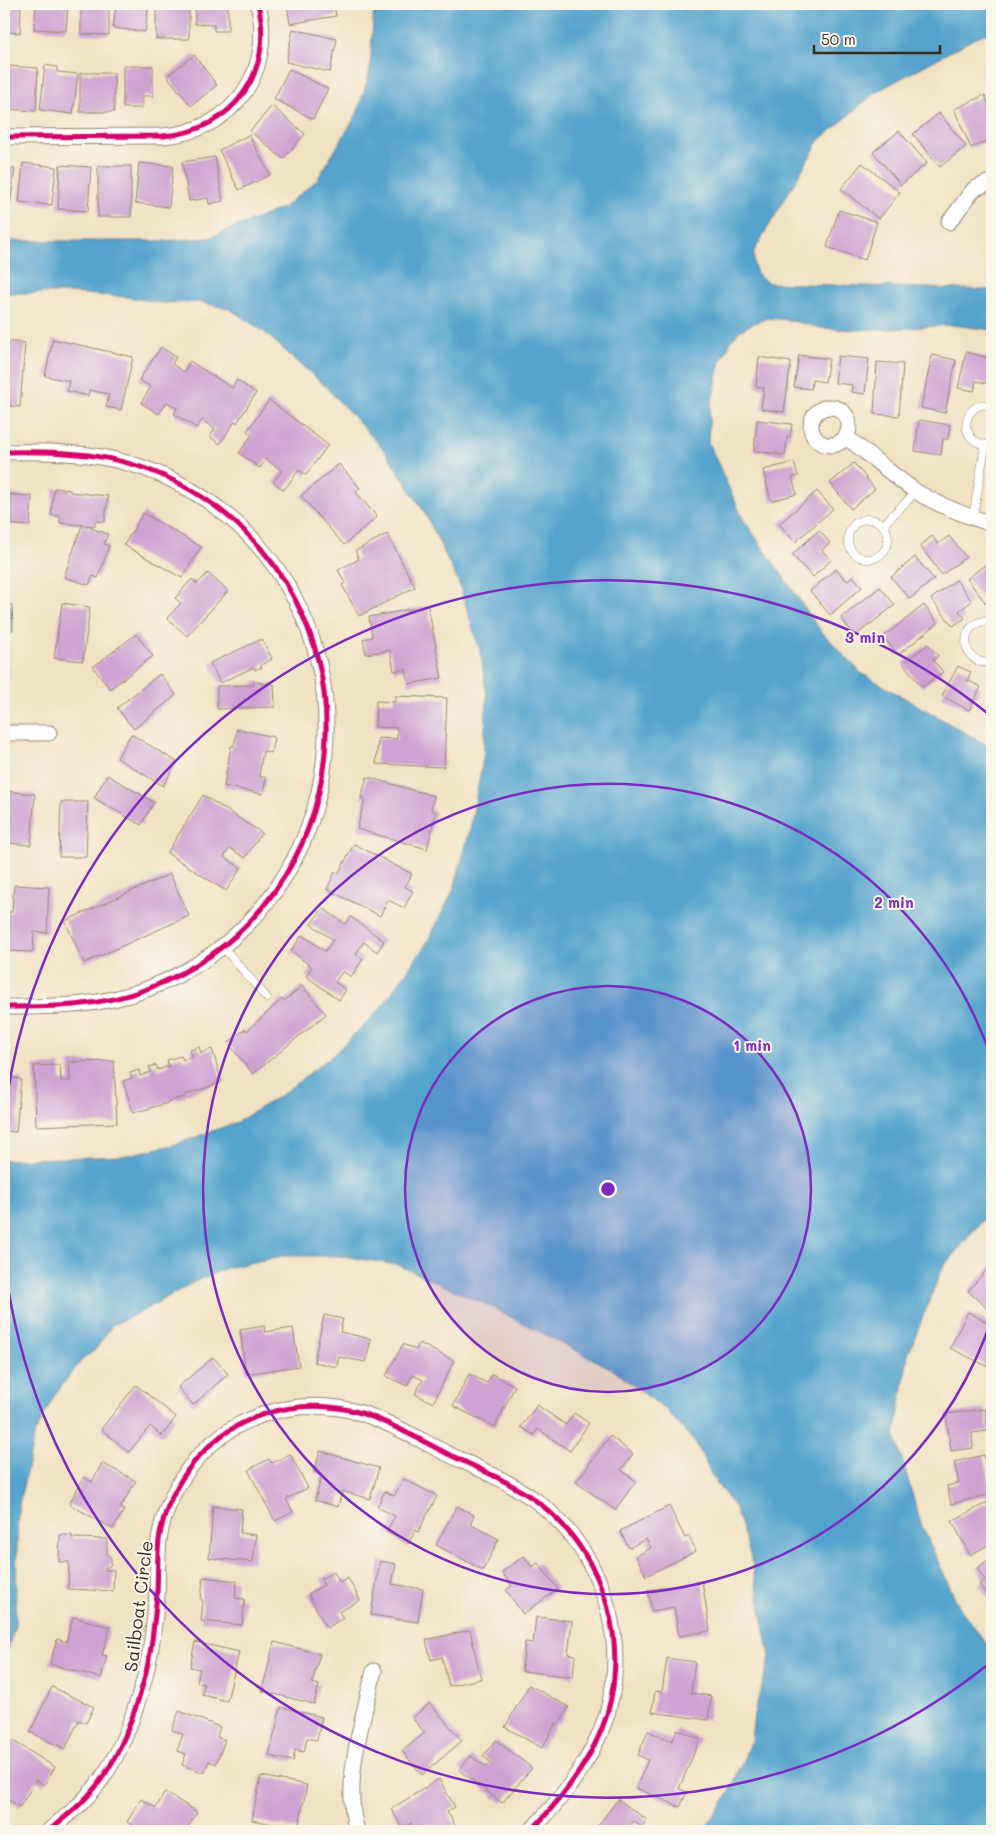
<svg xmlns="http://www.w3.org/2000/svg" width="996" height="1835" font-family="Mali,sans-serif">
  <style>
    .water { fill: #52a3cd; stroke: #466676 }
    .building { fill: #cea2d2 }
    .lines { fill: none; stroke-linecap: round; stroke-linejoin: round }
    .lane-casing { stroke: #968670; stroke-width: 9 }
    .street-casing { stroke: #968670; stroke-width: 17 }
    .lane { stroke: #fff; stroke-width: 8 }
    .street { stroke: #fff; stroke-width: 15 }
    .cycleway-casing { stroke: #fbf7ec; stroke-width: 8 }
    .cycleway { stroke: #d6006c; stroke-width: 5 }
    .ring { fill: none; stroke: #7b2cbf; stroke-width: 2.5 }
    .labels { text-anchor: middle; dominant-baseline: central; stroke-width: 4; stroke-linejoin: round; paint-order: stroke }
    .street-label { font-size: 18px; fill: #3b2a1e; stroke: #fbf7ec }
    .centre { fill: #7b2cbf; stroke: #fbf7ec; stroke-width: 2.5 }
    .ring-label { font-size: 15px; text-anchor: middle; font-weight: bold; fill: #7b2cbf; stroke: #fbf7ec; stroke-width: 4; stroke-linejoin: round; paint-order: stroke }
  </style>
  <rect width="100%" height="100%" fill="#fbf7ec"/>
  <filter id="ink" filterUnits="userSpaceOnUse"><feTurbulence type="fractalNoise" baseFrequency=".02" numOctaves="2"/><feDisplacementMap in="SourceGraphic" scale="10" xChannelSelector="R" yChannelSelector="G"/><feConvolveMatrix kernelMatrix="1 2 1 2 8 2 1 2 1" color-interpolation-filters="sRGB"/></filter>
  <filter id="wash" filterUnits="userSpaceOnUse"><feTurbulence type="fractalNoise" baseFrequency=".0096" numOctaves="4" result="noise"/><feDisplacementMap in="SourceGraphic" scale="20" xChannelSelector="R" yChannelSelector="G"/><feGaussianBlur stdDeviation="1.12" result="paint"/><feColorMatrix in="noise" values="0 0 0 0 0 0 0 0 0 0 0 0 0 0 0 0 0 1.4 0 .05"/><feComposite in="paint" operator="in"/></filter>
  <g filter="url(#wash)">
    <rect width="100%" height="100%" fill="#f1e2c3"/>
    <path class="water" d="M374,4h618v27l-13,5 -103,56 -57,49 -65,110c-1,16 1,25 15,32l223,7v40l-40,-5 -59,4 -37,1 -35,-2 -33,-8 -20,-2 -16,6 -13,7 -8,10 -10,20 -11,48 -2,33 35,77 78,112 40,42 131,75v464l-11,10 -39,46 -34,87 -13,80 26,89 38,83 33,44v180h-288l26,-39 21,-51 3,-27 16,-57 -19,-100 -16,-49 -23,-32 -15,-31 -30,-34 -55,-42 -123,-63 -91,-41 -55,-9h-61l-56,12 -34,15 -51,29 -29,13 -16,24 -14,11 -27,34 -20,39 -17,76 -3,116 -11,39v-504l119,-4 54,-12 60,-22 47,-29 49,-38 48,-47 46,-65 27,-54 16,-59 13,-71 4,-61 -6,-44 -22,-71 -34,-70 -40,-62 -60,-65 -62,-55 -33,-22 -30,-7 -37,1 -36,-6 -58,-4h-65v-52h160l45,-3 74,-30 34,-28 40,-66 13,-43z"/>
    <g id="blocks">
      <g class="building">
        <polygon points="4,4 21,4 20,33 4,32"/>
        <polygon points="36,4 68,4 66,31 34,29"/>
        <polygon points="81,4 109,4 109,35 81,34"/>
        <polygon points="116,4 149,4 145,32 113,28"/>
        <rect x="156" y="4" width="33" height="35"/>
        <polygon points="195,4 228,4 228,31 214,31 214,25 195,24"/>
        <polygon points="287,4 334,4 336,16 290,24"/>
        <polygon points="293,29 337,39 330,72 286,62"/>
        <polygon points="194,55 217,85 191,106 167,76"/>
        <polygon points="45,65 57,67 57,72 78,74 73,114 40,110"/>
        <polygon points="8,66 38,68 36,111 5,109"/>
        <polygon points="123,66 153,66 153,96 142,96 142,108 123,108"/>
        <polygon points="289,69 328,89 313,119 274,99"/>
        <rect x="80" y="73" width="34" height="39"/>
        <polygon points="985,95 992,113 992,139 971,148 954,109"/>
        <polygon points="272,106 305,134 283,159 250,131"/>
        <polygon points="939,113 966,146 940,167 913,134"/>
        <polygon points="899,131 927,163 901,185 873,152"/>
        <polygon points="249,135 270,175 239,190 219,150"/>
        <polygon points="215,157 223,201 209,204 208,198 189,201 182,162"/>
        <polygon points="23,163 56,167 52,205 19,202"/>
        <polygon points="139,163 173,166 169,207 135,203"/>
        <polygon points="862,163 900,192 879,219 841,189"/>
        <polygon points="60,165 91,167 88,211 58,209"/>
        <rect x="98" y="166" width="33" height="51"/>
        <polygon points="4,168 15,169 9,212 4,212"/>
        <polygon points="839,210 877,222 865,260 827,247"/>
        <polygon points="53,339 133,357 121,410 106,407 109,394 89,390 88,396 67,391 69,381 45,376"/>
        <polygon points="5,341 25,343 20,407 10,406 8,398 4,399"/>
        <polygon points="161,347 176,357 172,364 184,372 190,361 232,388 237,380 256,393 237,423 235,421 220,444 210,437 215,429 202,420 197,428 174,414 177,408 167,402 159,414 141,403 151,387 139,380"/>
        <polygon points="966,352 992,359 990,384 976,381 974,391 958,388"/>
        <polygon points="799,355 829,359 825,382 812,380 811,389 794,387"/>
        <polygon points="932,355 956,360 945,413 921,408"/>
        <polygon points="838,356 869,359 865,394 851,392 852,385 835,383"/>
        <polygon points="759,357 791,362 784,412 761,409 764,388 756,387"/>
        <polygon points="877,362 903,364 899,416 874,414"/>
        <polygon points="269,400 328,445 306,475 299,470 284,490 273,482 282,471 266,459 260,468 239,453 252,435 247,431"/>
        <polygon points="757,420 792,424 790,437 787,437 785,455 754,451"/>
        <polygon points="919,420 950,425 948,439 943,439 941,455 915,451"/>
        <polygon points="794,462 798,476 792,478 797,494 771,501 763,470"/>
        <polygon points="854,463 875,489 851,509 830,483"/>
        <polygon points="339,464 360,488 356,492 377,517 344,545 301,496"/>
        <polygon points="54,488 70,490 70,492 108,496 105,522 95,521 95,526 60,523 60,516 51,515"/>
        <polygon points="817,491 833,509 795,542 779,524"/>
        <polygon points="4,494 32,496 30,526 4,524"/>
        <polygon points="143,513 201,547 182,578 124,545"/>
        <polygon points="82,525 108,534 104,544 109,546 98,578 93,576 89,585 64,577"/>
        <polygon points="819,530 830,543 822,550 831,560 813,577 792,555"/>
        <polygon points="387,534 415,587 359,616 342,585 345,583 338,570 359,559 355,551"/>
        <polygon points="932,536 938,544 949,536 966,557 942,575 920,546"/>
        <polygon points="915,557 934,579 910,599 891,577"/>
        <polygon points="991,560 992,603 988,606 967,579"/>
        <polygon points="836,569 847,581 853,576 862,587 830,615 810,591"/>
        <polygon points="208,573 228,591 187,636 167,618 181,603 175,598 192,579 197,584"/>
        <polygon points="956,580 972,601 959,611 965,618 953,626 931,599"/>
        <polygon points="880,587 895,605 855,636 841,618"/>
        <polygon points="62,603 90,607 83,661 54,658"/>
        <polygon points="4,605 12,605 13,630 4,630"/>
        <polygon points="924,605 938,623 898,655 883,637"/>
        <polygon points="428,606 442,678 409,684 406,669 394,671 390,650 366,654 363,639 372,637 369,617"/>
        <polygon points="136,634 153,656 110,689 93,667"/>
        <rect x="4" y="637" width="4" height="20"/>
        <polygon points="262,639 272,659 261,665 262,667 255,670 254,667 220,683 210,663"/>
        <polygon points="928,644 938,656 933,660 943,672 922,687 903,663"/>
        <rect x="4" y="666" width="4" height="18"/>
        <polygon points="958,666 971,672 967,680 981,687 969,710 942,696"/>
        <polygon points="160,674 176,695 134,729 117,708"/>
        <polygon points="253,682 261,682 261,684 274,684 275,707 217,709 217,686 254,685"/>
        <polygon points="395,696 447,698 444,767 376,764 378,738 397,739 397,728 375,727 376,701 395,702"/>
        <polygon points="237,729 274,737 271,753 263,751 259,776 266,778 263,794 224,786 231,746 234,746"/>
        <polygon points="131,734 177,762 163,786 117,758"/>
        <polygon points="107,775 154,802 141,825 94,798"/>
        <polygon points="367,777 434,796 431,810 436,812 427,849 357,829 365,799 361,798"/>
        <polygon points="4,791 35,794 31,845 4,843"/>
        <polygon points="203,795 262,833 245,858 230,848 224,857 241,868 226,891 167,853"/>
        <polygon points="61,802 88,802 86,857 59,857"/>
        <polygon points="354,844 412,874 405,887 413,891 404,908 388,900 380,916 327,889 335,872 338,874"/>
        <polygon points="170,874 189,916 84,963 65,921"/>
        <polygon points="14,885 49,887 47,933 34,932 33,952 4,951 4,912 12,912"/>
        <polygon points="323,908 345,924 351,917 384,941 377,952 364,942 356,954 363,959 351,977 343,971 335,982 346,990 339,1000 306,976 312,967 291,951 302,935 325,951 333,940 311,924"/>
        <polygon points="302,986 326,1014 253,1074 228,1043 245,1029 247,1031 282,999 284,1001"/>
        <polygon points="199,1047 201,1053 212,1049 222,1082 185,1095 185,1097 168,1101 168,1103 133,1113 123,1081 132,1078 130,1073 139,1070 140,1076 151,1072 149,1067 156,1065 158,1070 169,1066 167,1060 181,1056 183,1060 193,1057 190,1050"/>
        <polygon points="114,1061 117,1123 36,1126 34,1066 60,1065 61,1081 70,1081 69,1062"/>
        <polygon points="4,1077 21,1079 16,1132 4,1131"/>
        <polygon points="992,1264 992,1313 968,1291"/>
        <polygon points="968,1312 992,1325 992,1333 987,1343 992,1346 992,1356 987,1366 950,1348"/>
        <polygon points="324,1315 343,1319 340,1332 371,1339 366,1362 339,1357 337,1367 314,1362"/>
        <polygon points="264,1326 265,1332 293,1328 299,1366 246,1374 240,1330"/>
        <polygon points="419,1343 454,1361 433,1403 415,1394 423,1380 413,1375 407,1386 386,1376 403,1344 416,1350"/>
        <polygon points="213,1357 228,1374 193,1405 178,1387"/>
        <polygon points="469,1374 487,1383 492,1374 515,1386 495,1427 453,1406"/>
        <polygon points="136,1385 176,1417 162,1436 150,1426 129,1452 101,1429"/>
        <polygon points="537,1405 566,1425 574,1413 589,1423 570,1451 538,1429 534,1435 521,1427"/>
        <polygon points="985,1409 988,1431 972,1433 973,1448 951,1451 946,1414"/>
        <polygon points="610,1436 633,1454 621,1470 636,1481 615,1510 576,1482"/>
        <polygon points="320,1451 379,1468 370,1499 342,1491 338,1507 315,1500 322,1475 314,1472"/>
        <polygon points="290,1454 308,1488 286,1499 293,1512 275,1521 248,1470 269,1459 272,1463"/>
        <polygon points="984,1455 992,1494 951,1504 947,1486 959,1483 954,1462"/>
        <polygon points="102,1463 136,1481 120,1508 124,1510 113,1529 69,1504 84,1477 92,1482"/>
        <polygon points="404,1479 437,1496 418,1532 416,1530 408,1544 386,1532 395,1516 377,1507 385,1491 394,1496"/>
        <polygon points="992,1500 992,1524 988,1526 992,1533 992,1543 970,1555 952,1521"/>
        <polygon points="213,1506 242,1509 240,1533 256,1535 253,1562 209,1558"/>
        <polygon points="457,1506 474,1515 470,1524 499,1539 483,1570 436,1545"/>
        <polygon points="669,1506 685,1538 689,1536 696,1551 646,1576 636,1556 651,1548 646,1539 629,1548 620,1531"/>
        <polygon points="60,1535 72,1535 72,1538 107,1539 107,1554 111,1558 111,1564 108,1567 105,1567 105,1570 114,1570 113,1591 68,1589 69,1562 59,1562"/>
        <polygon points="524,1556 532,1567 538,1563 558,1589 523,1614 506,1590 512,1586 502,1572"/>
        <polygon points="992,1557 992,1603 979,1584 985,1580 977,1568"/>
        <polygon points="380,1561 396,1564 392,1584 423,1589 418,1622 371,1615"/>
        <polygon points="334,1572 340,1583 348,1578 360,1600 339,1612 343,1618 327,1628 308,1594 324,1585 321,1579"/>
        <polygon points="203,1577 237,1581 235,1598 245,1599 242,1625 201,1621 203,1601 201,1600"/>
        <polygon points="702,1581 710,1631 679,1636 674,1607 652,1611 648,1590"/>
        <polygon points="73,1617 110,1627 102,1655 107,1656 101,1678 50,1664 57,1639 66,1642"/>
        <polygon points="536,1617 572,1621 568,1654 575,1655 573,1677 522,1671 525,1642 533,1643"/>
        <polygon points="470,1630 481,1679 449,1686 442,1657 431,1660 426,1640"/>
        <polygon points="195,1642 239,1652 227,1701 202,1695 204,1684 197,1682 200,1669 190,1667"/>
        <polygon points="274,1642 320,1654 312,1683 319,1685 314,1704 262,1691"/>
        <polygon points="667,1658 695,1662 691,1693 711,1696 708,1720 652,1712 655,1691 662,1692"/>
        <polygon points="529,1685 569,1707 559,1724 556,1723 542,1748 505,1727"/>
        <polygon points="52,1687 94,1707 86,1723 79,1720 65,1749 30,1732"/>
        <polygon points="430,1703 462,1741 422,1775 402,1751 425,1733 412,1718"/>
        <polygon points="281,1707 322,1717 317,1740 307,1738 304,1752 295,1750 293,1761 269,1756"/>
        <polygon points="179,1711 220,1727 217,1737 225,1740 216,1764 209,1761 204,1773 182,1765 186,1754 177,1751 183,1734 172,1730"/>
        <polygon points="677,1729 700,1739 679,1789 687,1792 680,1807 636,1788 648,1760 638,1755 648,1731 672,1741"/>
        <polygon points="10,1739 55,1767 44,1785 36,1780 20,1807 4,1797 4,1761 5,1759 4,1758 4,1749"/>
        <polygon points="496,1740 532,1768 502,1803 459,1770 471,1756 486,1767 490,1762 483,1756"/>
        <polygon points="261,1776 307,1785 298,1829 252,1820"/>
        <polygon points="439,1779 455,1807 447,1812 457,1828 452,1831 417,1831 411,1823 403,1828 391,1809"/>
        <polygon points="165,1792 197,1812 186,1831 142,1831 127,1822 141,1799 156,1808"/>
        <polygon points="618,1799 647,1820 642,1827 634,1821 626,1831 594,1831"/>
      </g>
    </g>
  </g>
  <g filter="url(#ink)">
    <use href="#blocks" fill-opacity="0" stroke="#968670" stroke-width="1"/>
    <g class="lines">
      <g class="lane-casing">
        <g id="lane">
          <path d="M992,405c-32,-6 -36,42 0,40"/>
          <polyline points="973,518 985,446"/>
          <circle cx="868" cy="539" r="20"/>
          <polyline points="883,525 917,491"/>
          <path d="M992,621c-36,-4 -33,47 0,41"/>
          <polyline points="222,946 267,998"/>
        </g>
      </g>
      <g class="street-casing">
        <g id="street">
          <path d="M4,137l159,-1c70,-5 112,-64 95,-132"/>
          <polyline points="949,222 974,189 992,181"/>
          <circle cx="830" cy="426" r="19"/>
          <path d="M846,437c24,18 47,39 71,55 23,14 50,24 75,32"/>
          <path d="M4,452c65,-1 119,1 178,33 208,114 186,420 -35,504 -47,18 -94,18 -143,18"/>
          <polyline points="4,733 49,733"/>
          <path d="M49,1831c11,-11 25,-20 35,-31 18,-18 31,-40 41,-64 12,-30 23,-64 27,-96 2,-16 4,-32 5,-47 1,-18 0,-36 2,-53 6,-41 29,-79 62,-104 40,-29 93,-37 140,-23 27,8 59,27 85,40 31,15 65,29 93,50 67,52 95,148 62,228 -16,38 -42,70 -70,100"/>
          <path d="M357,1831c-15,-49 6,-111 17,-160"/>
        </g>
      </g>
      <use href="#lane" class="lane"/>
      <use href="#street" class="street"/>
      <g class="cycleway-casing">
        <g id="cycleway">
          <path d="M4,137l159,-1c70,-5 112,-64 95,-132"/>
          <path d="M4,452c65,-1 119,1 178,33 208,114 186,420 -35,504 -47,18 -94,18 -143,18"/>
          <path d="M49,1831c11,-11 25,-20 35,-31 18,-18 31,-40 41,-64 12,-30 23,-64 27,-96 2,-16 4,-32 5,-47 1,-18 0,-36 2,-53 6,-41 29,-79 62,-104 40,-29 93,-37 140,-23 27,8 59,27 85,40 31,15 65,29 93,50 67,52 95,148 62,228 -16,38 -42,70 -70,100"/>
        </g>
      </g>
      <use href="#cycleway" class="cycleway"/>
    </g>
  </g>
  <circle cx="608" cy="1189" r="203" fill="#7b2cbf" fill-opacity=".12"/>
  <g class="ring">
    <circle cx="608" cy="1189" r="203"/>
    <path d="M992 1318A405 405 0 1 1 992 1060"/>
    <path d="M991 1662A608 608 0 0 1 4 1258M4 1120A608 608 0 0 1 991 716"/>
  </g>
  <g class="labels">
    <g class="street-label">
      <text transform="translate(138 1606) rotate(-83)">Sailboat Circle</text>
    </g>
  </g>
  <circle cx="608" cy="1189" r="8" class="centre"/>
  <g class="ring-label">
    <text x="865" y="643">3 min</text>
    <text x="894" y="908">2 min</text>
    <text x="752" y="1051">1 min</text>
  </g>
  <rect width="996" height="1835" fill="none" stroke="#fbf7ec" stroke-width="20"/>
  <path d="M814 45v8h126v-8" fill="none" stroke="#3b2a1e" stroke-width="2.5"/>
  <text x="821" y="45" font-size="15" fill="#3b2a1e" stroke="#fbf7ec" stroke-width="4" paint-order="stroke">50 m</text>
</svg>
